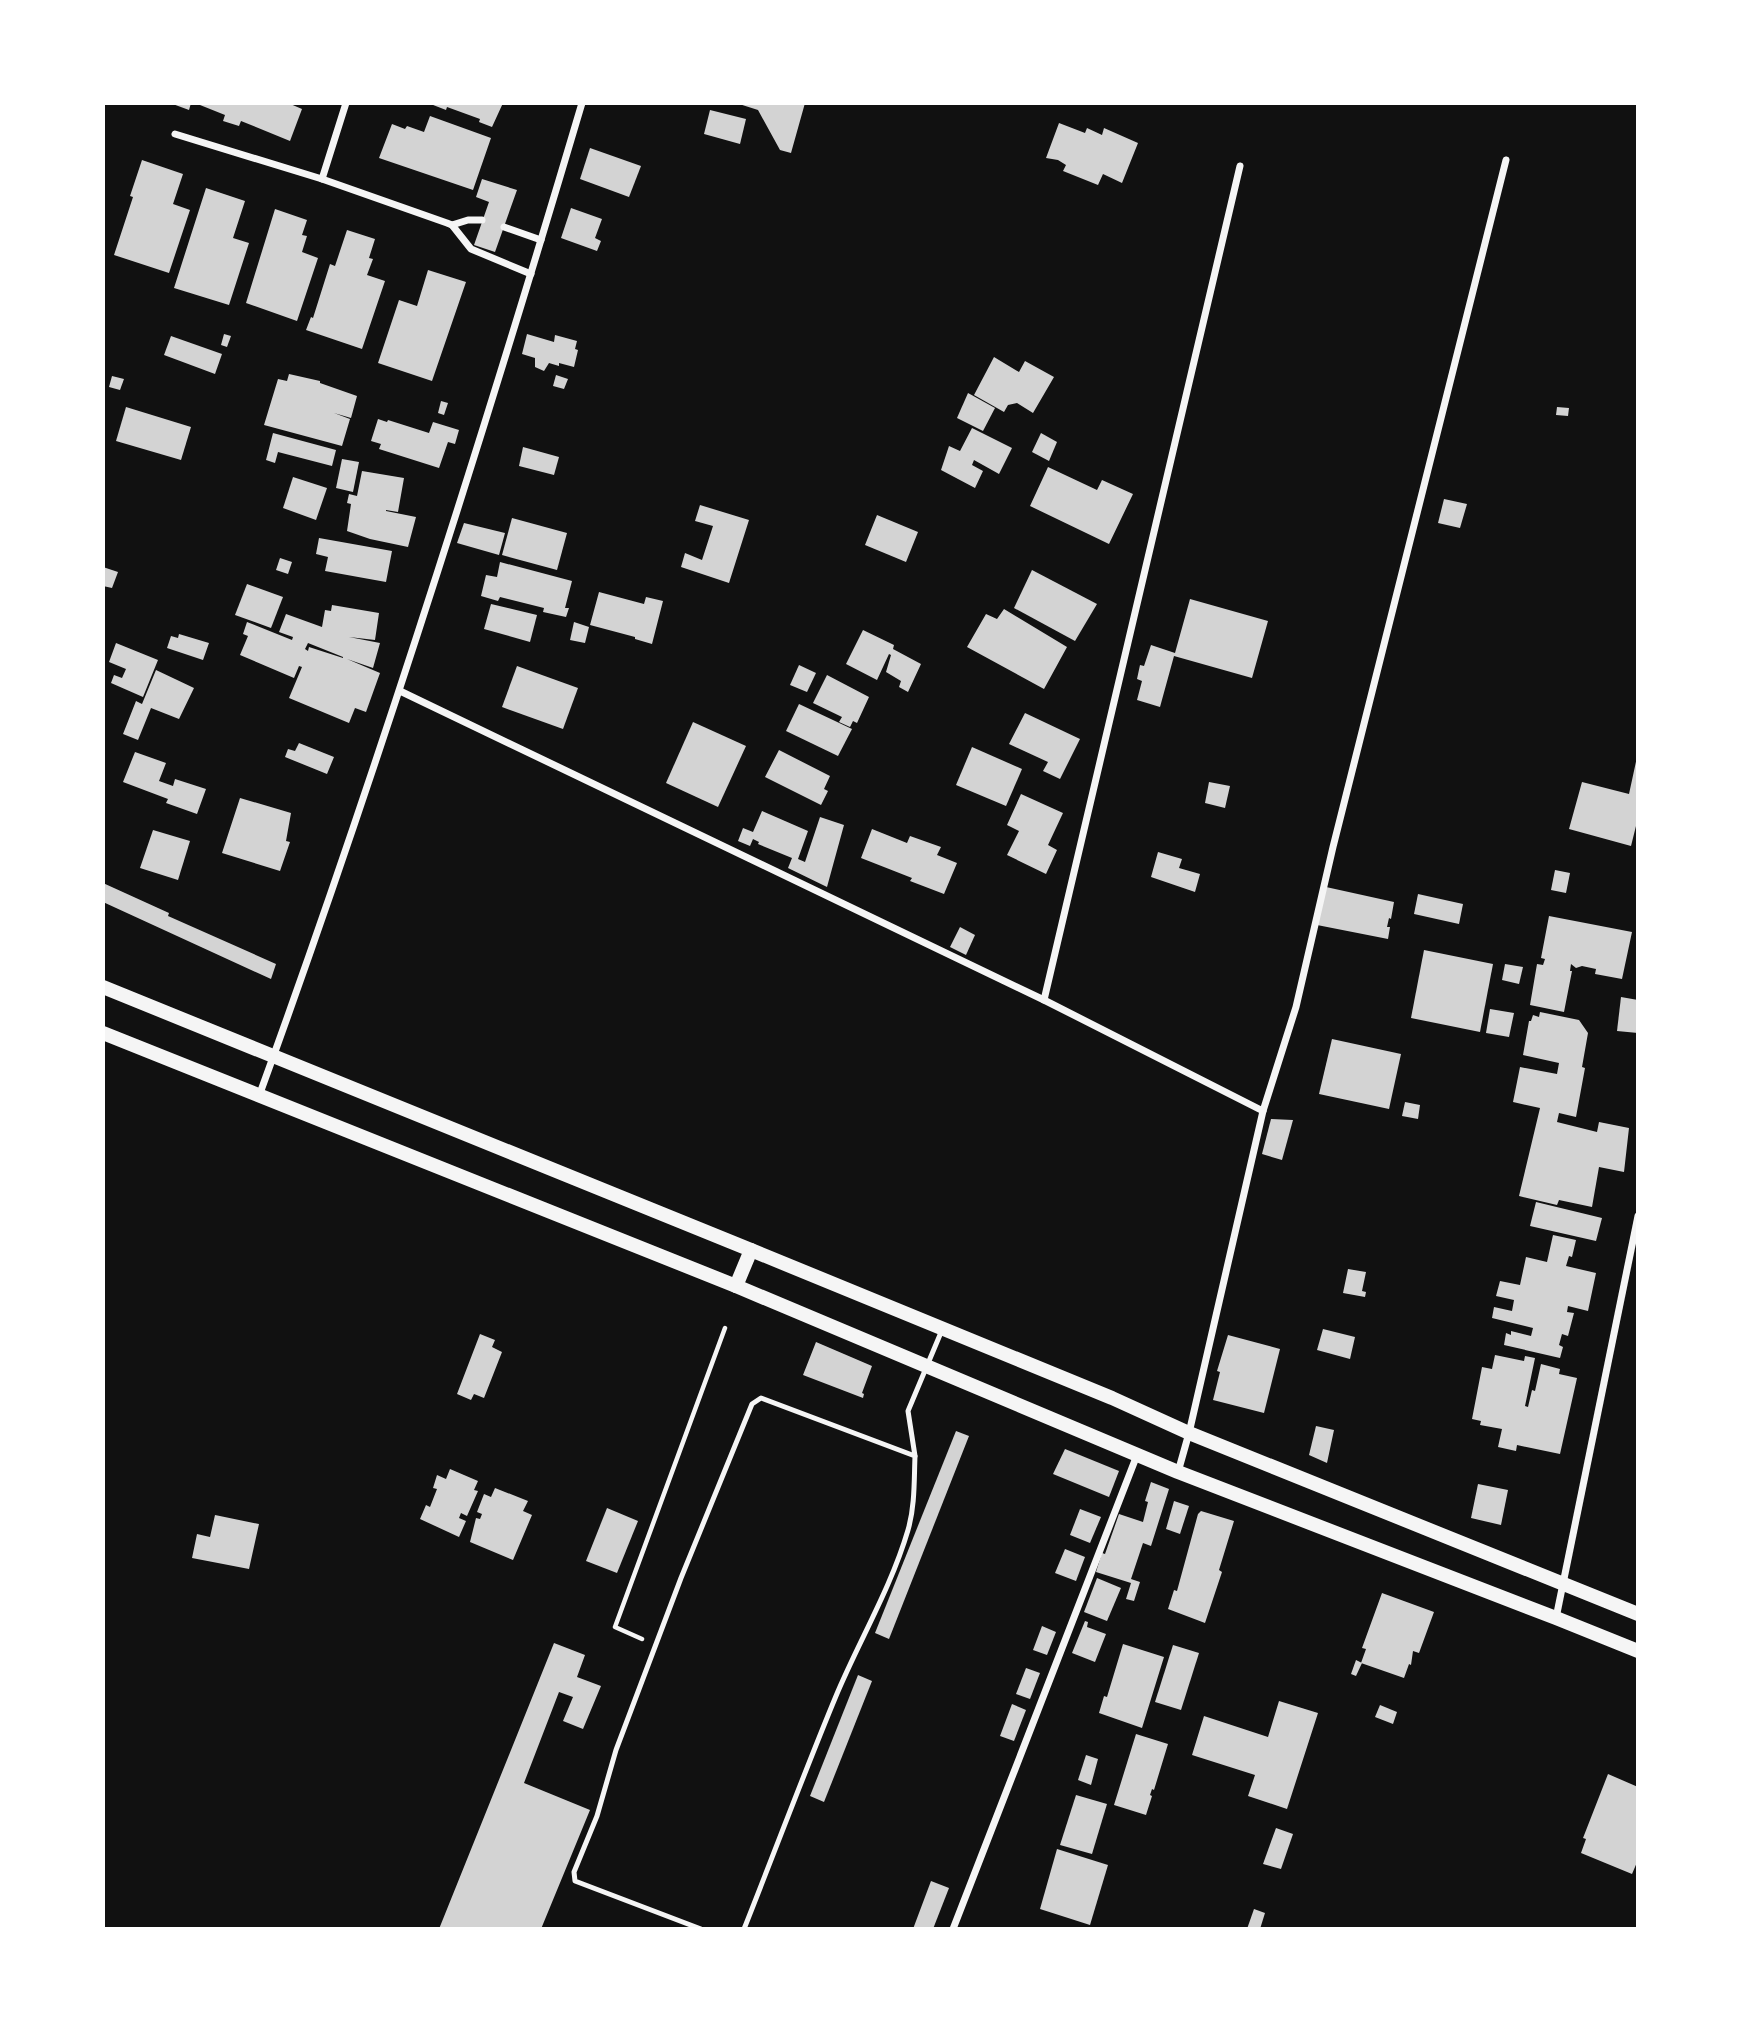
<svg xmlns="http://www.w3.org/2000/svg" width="1741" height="2032" font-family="'PT Sans Narrow',sans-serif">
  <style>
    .building { fill: #d3d3d3; fill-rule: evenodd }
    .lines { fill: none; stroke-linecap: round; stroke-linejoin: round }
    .path { stroke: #f5f5f5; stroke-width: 4.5 }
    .service { stroke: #f5f5f5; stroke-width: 5 }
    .minor { stroke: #f5f5f5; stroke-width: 7 }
    .secondary { stroke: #f5f5f5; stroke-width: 14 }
  </style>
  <rect width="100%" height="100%" fill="#111"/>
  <g class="building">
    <polygon points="170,103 191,103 189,110"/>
    <polygon points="195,103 288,103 302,109 290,141 241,121 239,126 223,121 225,115"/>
    <polygon points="428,103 503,103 492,127 479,122 480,119 447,107 446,110"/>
    <polygon points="736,103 805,103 791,153 780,150 758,110"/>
    <polygon points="710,110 746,119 740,144 704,134"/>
    <polygon points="430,116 491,138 473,190 379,158 392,124 405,129 407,126 424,132"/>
    <polygon points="1059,123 1085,133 1087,128 1102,135 1104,128 1138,143 1122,183 1103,174 1098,185 1063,171 1066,165 1058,160 1046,158"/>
    <polygon points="590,148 641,166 629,197 580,179"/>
    <polygon points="142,160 183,174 173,204 190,210 169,273 114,255 133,197 130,196"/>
    <polygon points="482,179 517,190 495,252 474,245 489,202 476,197"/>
    <polygon points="206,188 245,201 233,238 249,243 229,305 174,288"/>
    <polygon points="571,208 602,219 595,238 601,241 597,251 561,238"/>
    <polygon points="275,209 307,220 302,235 307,236 302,252 318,258 297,321 246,303"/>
    <polygon points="347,230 375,239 369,258 373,259 367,275 385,281 362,349 306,330 311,317 313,318 330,264 335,266"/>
    <polygon points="428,270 466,282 432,381 378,363 399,300 417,306"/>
    <polygon points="224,334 231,336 227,347 221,345"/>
    <polygon points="527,334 554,342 555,335 577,341 575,349 578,350 574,367 559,363 559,366 549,363 544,371 535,367 535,358 522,354"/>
    <polygon points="171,336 222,354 215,374 164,355"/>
    <polygon points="994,357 1019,372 1025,361 1054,377 1033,413 1017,403 1008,405 1004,412 974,395"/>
    <polygon points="289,374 320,381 320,383 357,396 351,418 334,413 350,419 342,446 264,425 278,379 287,381"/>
    <polygon points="556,375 568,379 564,389 553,386"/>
    <polygon points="112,376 124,379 120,390 109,387"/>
    <polygon points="968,393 995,408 983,431 957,418"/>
    <polygon points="441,401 448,403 444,415 438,413"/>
    <polygon points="126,407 191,427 181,460 116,441"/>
    <polygon points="1557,407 1569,408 1568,416 1556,415"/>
    <polygon points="378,419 387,422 388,420 429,433 433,422 459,430 455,444 448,442 439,468 379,449 381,444 371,441"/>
    <polygon points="972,428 1012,448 999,474 974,460 972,465 983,471 975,488 941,470 949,446 960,451"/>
    <polygon points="273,433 336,450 332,466 278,452 275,463 266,460"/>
    <polygon points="1041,433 1057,442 1049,461 1032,452"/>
    <polygon points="523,447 559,457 554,475 519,466"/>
    <polygon points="342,459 359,462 353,492 336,488"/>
    <polygon points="1048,467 1097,490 1102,480 1133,494 1109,544 1030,506"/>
    <polygon points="362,471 404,478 398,512 386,510 386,511 416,517 408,547 370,539 347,531 351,504 347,503 349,494 357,496"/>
    <polygon points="293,477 327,488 316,520 283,508"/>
    <polygon points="1444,499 1467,504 1460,528 1438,523"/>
    <polygon points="700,505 749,520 729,583 681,567 685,553 702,560 713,526 695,521"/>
    <polygon points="877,515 918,532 906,562 865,545"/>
    <polygon points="512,518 567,533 557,570 502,555"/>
    <polygon points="464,523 505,533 499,555 457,543"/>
    <polygon points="319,538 392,551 386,582 325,571 328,557 316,554"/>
    <polygon points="280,558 292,562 288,574 276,570"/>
    <polygon points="500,562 572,581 565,608 569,608 566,617 543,612 544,608 500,597 498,601 481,596 486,575 497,577"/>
    <polygon points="103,567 118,572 112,588 103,586"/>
    <polygon points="1032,570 1097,604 1075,641 1014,608"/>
    <polygon points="247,584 283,597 271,628 235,615"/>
    <polygon points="599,592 644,604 646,597 663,601 652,644 635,639 635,637 590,625"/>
    <polygon points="1190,599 1268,621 1252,678 1174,656 1160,707 1137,700 1142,681 1137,679 1140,665 1144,666 1151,645 1175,653"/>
    <polygon points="491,604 537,615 530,642 484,629"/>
    <path d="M332,605l47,8 -4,27 -26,-3 31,6 -7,25 -26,-9 33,14 -14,39 -11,-4 -6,15 -60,-25 13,-31 -3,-1 -5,12 -54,-23 8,-19 -5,-2 4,-12 45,18 1,-3 -14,-5 7,-18 36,13 3,-17 6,1zM308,643l35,14v1l-34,-11 -1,4 -3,-2z"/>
    <polygon points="1004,609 1067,647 1044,689 967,647 986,614 997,619"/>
    <polygon points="574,622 589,627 585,643 570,640"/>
    <polygon points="863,630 894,645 893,649 921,664 908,692 899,687 901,681 886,672 891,655 889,654 877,680 846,664"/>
    <polygon points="179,634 209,643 203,660 167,648 171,636 178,638"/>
    <polygon points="116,643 158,660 143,697 111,683 114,675 122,678 126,669 109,662"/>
    <polygon points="799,665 816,673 807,692 790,685"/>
    <polygon points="517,666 578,688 563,729 502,707"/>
    <polygon points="156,670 194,688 179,719 151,708 138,740 123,734 136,701 142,704"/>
    <polygon points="827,675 869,697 857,723 853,721 850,727 839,722 842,717 813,703"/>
    <polygon points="799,704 852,729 838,756 786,731"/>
    <polygon points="1025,713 1080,739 1060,779 1043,771 1048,762 1009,744"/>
    <polygon points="693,722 746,746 718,807 666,783"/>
    <polygon points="299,743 334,757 327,774 285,757 288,749 295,751"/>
    <polygon points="972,747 1022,769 1006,806 956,785"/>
    <polygon points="779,750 830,776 824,789 828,791 821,805 765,777"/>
    <polygon points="135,752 166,763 159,781 173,786 175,779 206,789 197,814 166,803 168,799 123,782"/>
    <polygon points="1637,757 1638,818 1631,846 1569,829 1582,782 1629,794"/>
    <polygon points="1209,782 1230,786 1225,808 1205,803"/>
    <polygon points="1021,794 1063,813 1048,845 1057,850 1046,874 1007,855 1019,831 1007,825"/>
    <polygon points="240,798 291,813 286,841 290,842 280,871 222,853"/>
    <polygon points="762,811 808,831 798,859 805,862 820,817 844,825 827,887 788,868 792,858 758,844 759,842 753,839 750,846 738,841 743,828 753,832"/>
    <polygon points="872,829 907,843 910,836 941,847 937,855 957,863 944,894 910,881 912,878 861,858"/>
    <polygon points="153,830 190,841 178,880 140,868"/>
    <polygon points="1158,852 1182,859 1179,868 1200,874 1195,892 1151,877"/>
    <polygon points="1555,870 1570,873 1566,893 1551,890"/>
    <polygon points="103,883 169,913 168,916 276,964 271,979 103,902"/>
    <polygon points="1326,887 1394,902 1391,919 1389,918 1387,927 1390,927 1388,939 1317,925"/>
    <polygon points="1418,894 1463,904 1459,924 1414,914"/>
    <polygon points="1549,916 1632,932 1622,979 1595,974 1596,969 1582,966 1576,968 1571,964 1570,971 1572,971 1564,1012 1530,1005 1537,964 1543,965 1545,959 1541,958"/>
    <polygon points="960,927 975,935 966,955 950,947"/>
    <polygon points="1424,950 1493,964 1480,1032 1411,1018"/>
    <polygon points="1505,964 1523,967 1519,984 1502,980"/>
    <polygon points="1621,997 1638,1000 1638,1033 1617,1031"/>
    <polygon points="1490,1009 1514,1013 1509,1037 1486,1033"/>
    <polygon points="1540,1012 1579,1020 1588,1033 1582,1067 1585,1068 1576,1117 1559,1113 1557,1122 1597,1132 1599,1122 1629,1128 1624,1172 1599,1167 1592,1207 1559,1200 1557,1205 1519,1196 1540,1108 1513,1102 1520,1067 1557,1074 1559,1063 1523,1055 1529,1021 1531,1021 1533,1015 1539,1017"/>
    <polygon points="1332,1039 1401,1054 1389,1109 1319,1094"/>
    <polygon points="1405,1102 1420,1105 1418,1119 1402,1116"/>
    <polygon points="1271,1119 1293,1120 1282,1160 1262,1154"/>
    <polygon points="1536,1202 1602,1218 1596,1241 1530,1226"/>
    <polygon points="1553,1235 1576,1240 1572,1257 1569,1256 1566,1266 1596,1273 1588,1311 1568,1306 1567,1312 1574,1313 1568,1336 1562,1334 1559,1345 1563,1347 1560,1358 1504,1345 1506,1333 1511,1335 1511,1331 1531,1336 1533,1328 1492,1318 1494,1307 1512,1311 1514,1300 1496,1296 1500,1281 1520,1285 1526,1257 1547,1262"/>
    <polygon points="1348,1269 1366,1272 1362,1291 1366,1292 1365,1297 1343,1293"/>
    <polygon points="1323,1329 1355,1337 1350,1359 1317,1350"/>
    <polygon points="480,1334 495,1340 492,1347 502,1352 484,1398 474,1394 471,1400 457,1394"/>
    <polygon points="1228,1335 1280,1349 1264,1413 1213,1400 1220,1372 1217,1371"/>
    <polygon points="816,1342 872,1366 862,1393 864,1394 863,1398 803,1375"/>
    <polygon points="1495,1355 1524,1361 1525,1356 1535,1358 1525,1406 1528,1407 1532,1390 1535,1391 1541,1364 1560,1369 1559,1374 1577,1378 1560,1454 1517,1445 1516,1451 1498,1447 1502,1429 1480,1425 1481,1421 1472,1419 1482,1367 1492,1369"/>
    <polygon points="1316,1426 1334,1430 1327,1463 1309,1455"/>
    <polygon points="956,1431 969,1436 889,1639 875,1633"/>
    <polygon points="1065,1449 1119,1471 1109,1497 1053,1474"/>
    <polygon points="450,1469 478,1481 474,1490 478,1491 467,1516 461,1513 459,1518 466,1521 459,1537 420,1519 426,1505 430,1507 437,1489 433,1488 437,1475 446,1479"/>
    <polygon points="1151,1482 1169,1489 1151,1546 1143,1543 1131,1579 1140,1582 1134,1601 1126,1599 1131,1583 1096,1572 1102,1553 1105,1554 1119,1514 1143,1522 1148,1502 1145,1501"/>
    <polygon points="1478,1484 1508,1490 1501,1525 1471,1518"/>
    <polygon points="495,1488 528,1501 523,1511 532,1515 513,1560 470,1542 476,1518 480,1519 482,1514 477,1512 484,1494 491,1497"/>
    <polygon points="1174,1501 1189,1506 1180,1534 1166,1529"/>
    <polygon points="607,1508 638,1521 617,1573 586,1561"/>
    <polygon points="1080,1509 1101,1517 1090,1543 1070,1535"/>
    <polygon points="1201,1511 1234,1521 1219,1570 1222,1572 1205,1623 1168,1609 1174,1590 1177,1591 1198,1514"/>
    <polygon points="215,1515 259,1524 249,1569 192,1558 197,1534 210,1537"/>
    <polygon points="1065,1549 1085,1557 1076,1581 1055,1573"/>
    <polygon points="1097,1578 1121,1588 1107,1621 1084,1612"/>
    <polygon points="1382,1593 1434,1612 1419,1653 1413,1651 1411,1665 1409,1664 1404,1678 1361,1663 1366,1649 1362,1648"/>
    <polygon points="1085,1621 1088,1622 1087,1627 1106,1634 1095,1662 1072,1653"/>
    <polygon points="1042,1626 1056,1632 1047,1655 1033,1650"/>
    <polygon points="554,1643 585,1655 577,1677 601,1686 583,1729 563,1721 573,1697 559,1692 524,1783 590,1810 541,1929 439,1929"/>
    <polygon points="1123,1644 1164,1657 1142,1728 1099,1713 1104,1696 1107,1697"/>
    <polygon points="1173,1645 1199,1653 1181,1710 1155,1702"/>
    <polygon points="1356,1660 1362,1663 1356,1676 1351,1674"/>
    <polygon points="1026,1668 1040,1673 1030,1699 1016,1694"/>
    <polygon points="858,1675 872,1681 824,1802 810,1796"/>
    <polygon points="1279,1701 1318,1713 1287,1809 1248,1796 1255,1775 1192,1755 1204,1716 1268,1737"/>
    <polygon points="1012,1704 1026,1710 1014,1741 1000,1736"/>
    <polygon points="1380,1705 1397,1712 1393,1724 1375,1717"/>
    <polygon points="1136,1734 1168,1744 1154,1790 1152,1789 1150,1795 1152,1796 1146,1815 1114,1805"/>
    <polygon points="1086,1755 1098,1759 1091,1785 1078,1780"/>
    <polygon points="1608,1774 1638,1787 1638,1860 1632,1874 1581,1853 1586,1839 1583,1838"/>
    <polygon points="1076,1795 1107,1804 1092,1854 1060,1845"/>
    <polygon points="1276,1828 1293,1834 1281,1869 1263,1864"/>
    <polygon points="1057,1849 1108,1865 1090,1925 1040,1909"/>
    <polygon points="931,1881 949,1888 933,1929 913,1929"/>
    <polygon points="1254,1909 1265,1913 1260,1929 1247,1929"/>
  </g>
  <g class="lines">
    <polyline class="path" points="642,1639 615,1627 725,1328"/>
    <g class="service">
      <polyline points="915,1456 908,1411 942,1330"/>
      <path d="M701,1929l-126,-48 -1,-9 23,-56 19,-66 65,-172 71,-174 9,-6 154,58c-1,25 0,50 -7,74 -17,58 -49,111 -72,166 -32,77 -61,155 -92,233"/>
    </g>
    <g class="minor">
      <polyline points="175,134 322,179 447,223 452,225 471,249 531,274"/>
      <polyline points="322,179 346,103"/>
      <polyline points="452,225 468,220 482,220"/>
      <polyline points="504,227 541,240"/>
      <polyline points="400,691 1044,1000 1263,1111"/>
      <polyline points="1044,1000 1240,166"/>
      <path d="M259,1096c119,-327 224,-659 323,-993"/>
      <polyline points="1178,1472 1189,1433 1263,1111 1296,1007 1333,847 1506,160"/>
      <polyline points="1556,1618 1638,1216"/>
      <polyline points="953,1929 1137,1455"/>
    </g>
    <g class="secondary">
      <polyline points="103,987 751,1250 1112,1398 1189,1433 1638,1614"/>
      <polyline points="103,1033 736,1286 1178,1472 1556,1618 1638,1651"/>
      <polyline points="736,1286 751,1250"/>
    </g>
  </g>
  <rect width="1741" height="2032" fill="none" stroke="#ffffff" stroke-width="210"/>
</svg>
